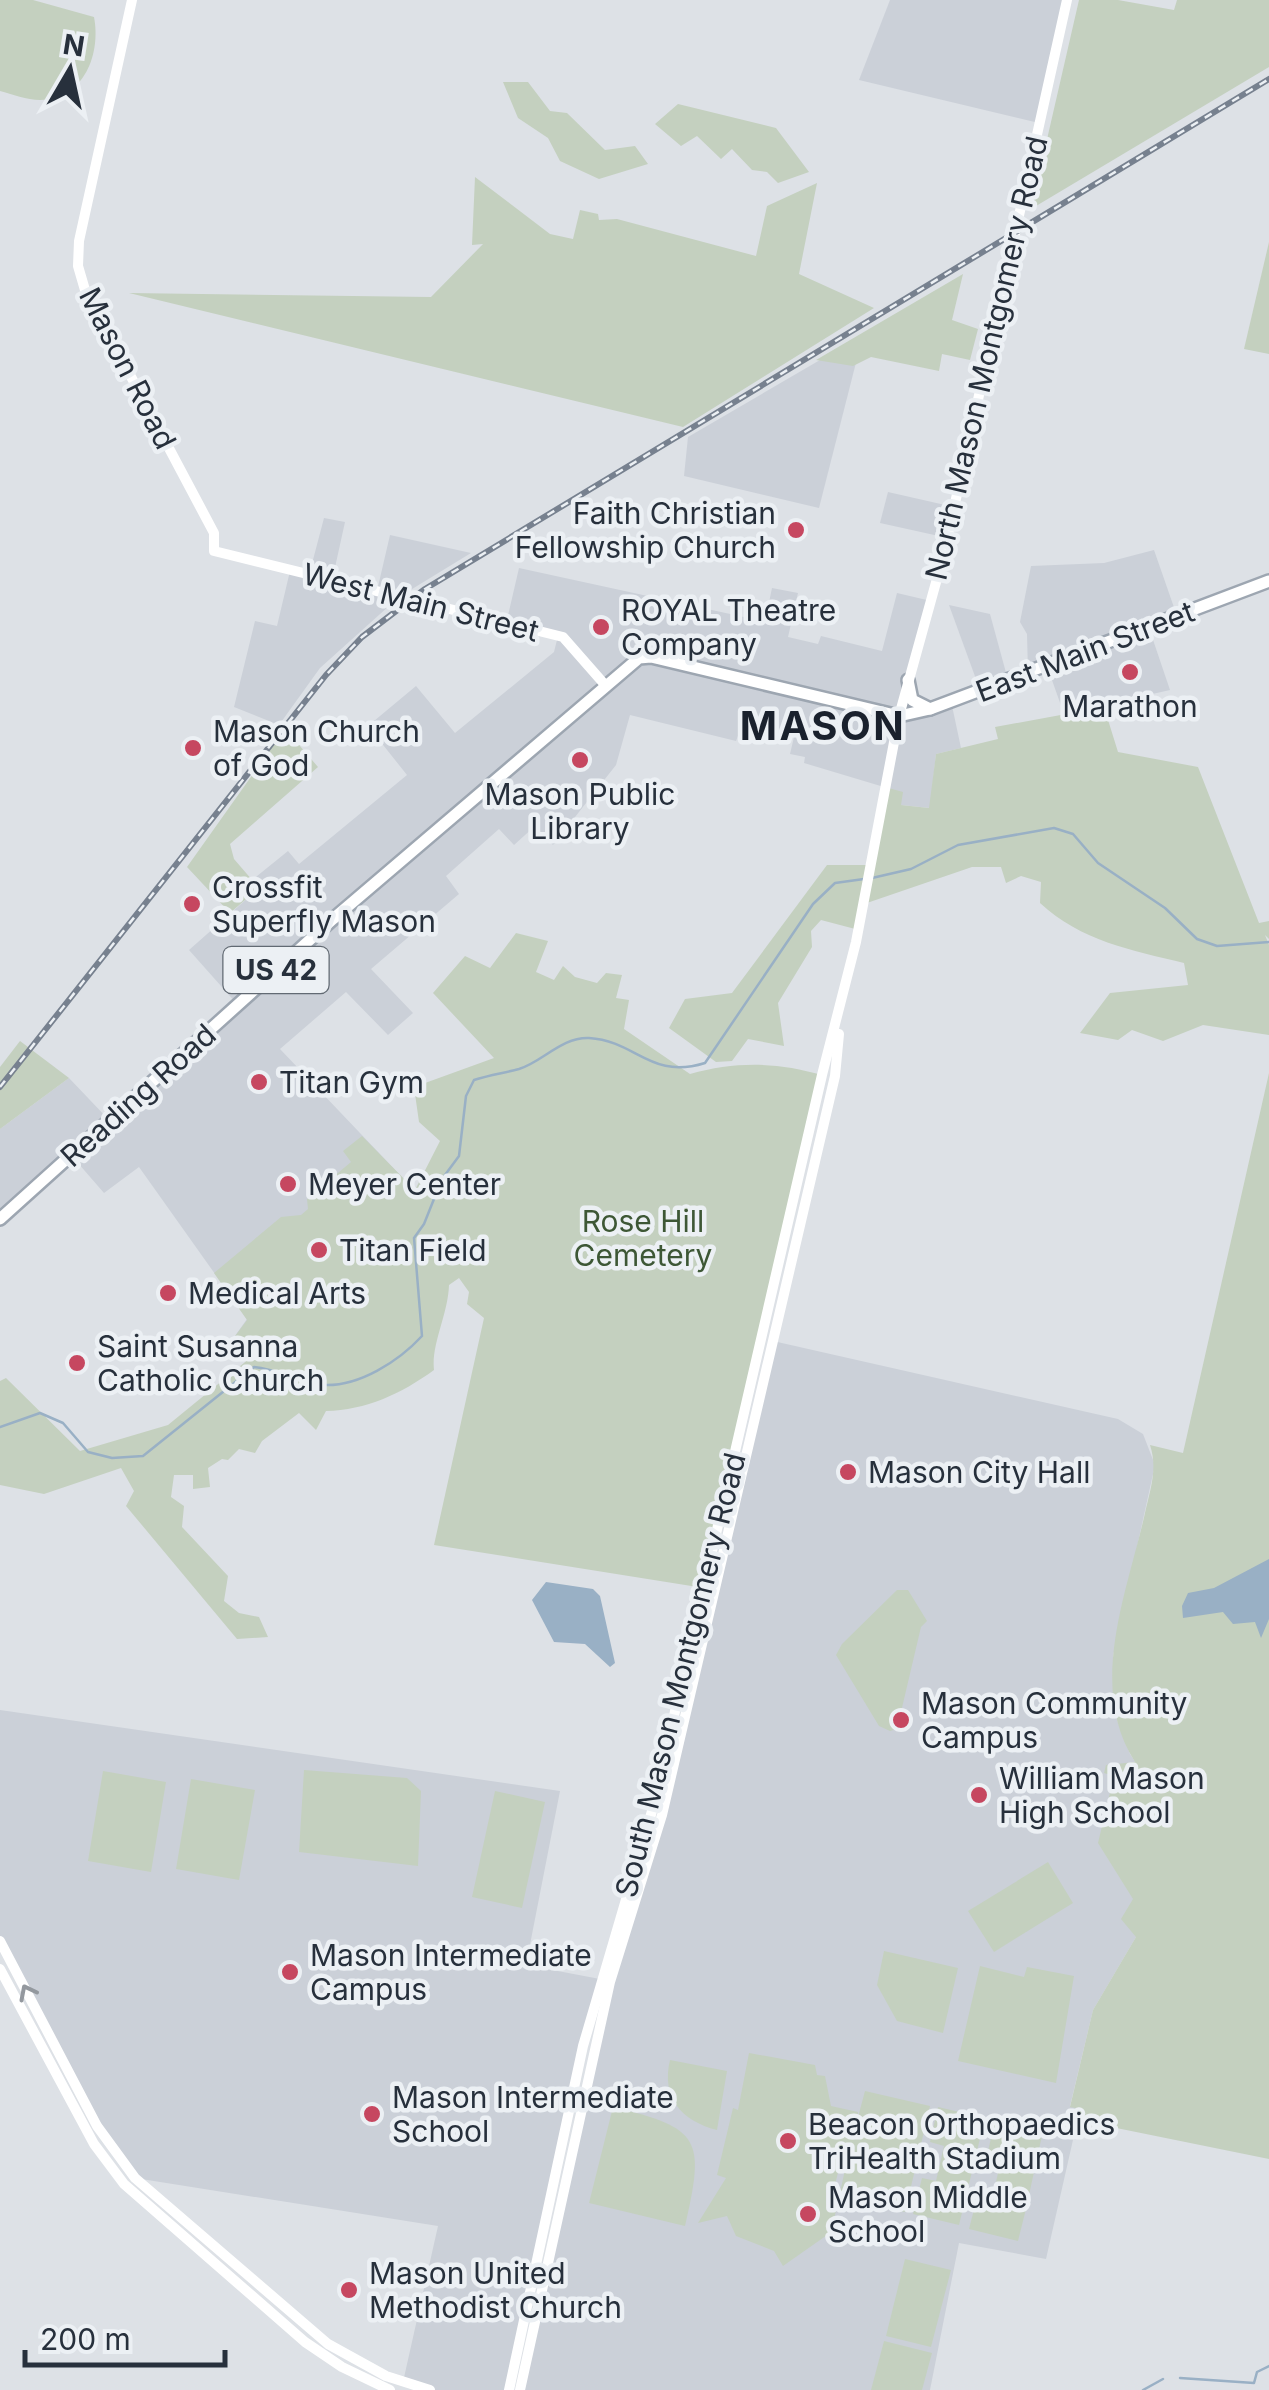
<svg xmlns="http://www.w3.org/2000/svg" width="1269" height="2390" font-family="Inter,sans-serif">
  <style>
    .built { fill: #cbd0d8 }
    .green { fill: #c4d0bf }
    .water { fill: #99b0c5 }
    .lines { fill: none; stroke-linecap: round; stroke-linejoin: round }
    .stream { stroke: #99b0c5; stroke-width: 2.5 }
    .primary-casing { stroke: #9da6b1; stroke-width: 16 }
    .secondary { stroke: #fff; stroke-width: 10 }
    .primary { stroke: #fff; stroke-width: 11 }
    .rail-casing { stroke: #77818f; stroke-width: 6 }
    .rail { stroke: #ecf0f4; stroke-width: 2.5; stroke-dasharray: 8; stroke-linecap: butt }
    .oneway { stroke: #93989e }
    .poi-dot { fill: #c64760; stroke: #ecf0f4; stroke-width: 4 }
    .labels { text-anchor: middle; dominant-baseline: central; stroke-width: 9; stroke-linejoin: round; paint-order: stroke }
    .shield { fill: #ecf0f4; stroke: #626a73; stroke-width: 2.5 }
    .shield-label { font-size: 28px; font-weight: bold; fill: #27303c }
    .street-label { font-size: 30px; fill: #27303c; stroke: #ecf0f4 }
    .poi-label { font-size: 30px; fill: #27303c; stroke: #ecf0f4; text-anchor: start }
    .park-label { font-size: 30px; fill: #3d5735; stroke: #ecf0f4 }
    .district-label { font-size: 40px; font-weight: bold; letter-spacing: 2.5px; fill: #1a212d; stroke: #ecf0f4 }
  </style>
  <rect width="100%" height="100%" fill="#dde1e6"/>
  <g class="built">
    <polygon points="890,0 1067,0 1039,123 859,80"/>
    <polygon points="863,335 819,508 684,476 688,437"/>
    <polygon points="888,492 954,507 948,538 880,523"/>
    <polygon points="324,518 345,522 332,581 377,591 390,535 471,553 399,597 320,668 279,725 234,707 255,621 277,626 290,571 309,575"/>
    <polygon points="1154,550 1177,616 1149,628 1170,690 1064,714 1047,666 1028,672 1027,634 1020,622 1031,566 1104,563"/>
    <polygon points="519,568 744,617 747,608 767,612 772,588 798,593 788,637 818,644 821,636 882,651 897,593 931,601 899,715 951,701 961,748 936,754 930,808 882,803 884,787 804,763 805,757 790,754 794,737 742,725 736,741 630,715 616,765 553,845 535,826 514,845 499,829 446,876 459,894 371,969 413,1013 388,1035 346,992 280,1049 439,1216 338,1394 227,1347 247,1319 139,1167 104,1193 71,1155 0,1219 0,1129 69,1078 109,1120 237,1004 189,950 259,888 252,880 288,851 299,864 407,775 368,726 416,686 455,733 554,652 558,636 506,624"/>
    <polygon points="949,605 990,614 1008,680 980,690"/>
    <polygon points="773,1341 1118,1419 1143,1434 1155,1465 1113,1656 1114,1712 1130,1754 1208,1872 1136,1937 1093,2010 1070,2106 1080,2109 1046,2259 959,2243 930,2390 520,2390 595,2048 647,1869"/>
    <polygon points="0,1710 560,1791 526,1965 600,1979 509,2390 430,2390 403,2382 438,2226 135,2178 125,2167 0,1941"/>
  </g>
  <g class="green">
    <path d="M0,0h33l61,17c7,36 -9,82 -54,83 -13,0 -28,-6 -40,-9z"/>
    <polygon points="1079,0 1118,0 1174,10 1177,0 1269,0 1269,67 1031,209"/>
    <polygon points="503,82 528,82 550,111 567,113 605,150 635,146 648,164 599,179 560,161 548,138 518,118"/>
    <polygon points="678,104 776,128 809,172 778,183 767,172 752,170 732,149 721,159 697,136 681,146 655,124"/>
    <polygon points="475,177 550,234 573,239 580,210 598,214 599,220 617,219 756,256 767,206 817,183 799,274 874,308 683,427 129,293 431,297 483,244 472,245"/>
    <polygon points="1269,242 1269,354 1244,349"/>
    <polygon points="963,274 952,320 978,329 970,360 942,354 939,371 871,357 853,366 816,360"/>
    <path d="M1104,707l14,45 80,15 61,156 10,-2v18l-4,-4 4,10v90l-66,-10 -40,16 -31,-11 -14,10 -38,-7 30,-40 78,-8 -4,-22c-53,-13 -103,-22 -144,-60l1,-21 -20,-6 -15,7 -5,-16h-29l-108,37 -5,26 -38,-10 -10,11 1,16 -34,56 6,43 -36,-7 -16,22 -16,1 -47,-34 16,-29 47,-6 95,-128h44l14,-78 18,5 -2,13 28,3 7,-54 62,-15 -3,-12z"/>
    <polygon points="288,732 318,767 230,844 234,859 259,888 230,913 187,867 282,733"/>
    <path d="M516,933l32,8 -12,31 18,8 9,-14 12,11 22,6 9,-10 16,2 -6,23 13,2 -5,29 66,45c46,-13 87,-12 132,1l-118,513 -270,-43 50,-227 -17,-14 2,-12 -10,-14 -10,7c-1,30 -18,59 -15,85 -33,24 -68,40 -108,41l-10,19 -17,-17 -37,28 -7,12 -16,-4 -11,11 -6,-1 -14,9 2,19 -17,2v-14h-19l-3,22 13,9 -2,21 46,49 -4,25 15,12 20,4 9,20 -31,2 -111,-133 8,-15 -13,-23 -77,26 -44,-9v-104l6,-3 74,73 88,-26 82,-67 -23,-11 20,-27 -33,-47 67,-56 20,-2 7,-6 -1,-10 44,-37 -8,-11 19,-15 53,54 25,-49 -21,-19 -5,-35 80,-29 -61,-65 32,-37 25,12z"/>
    <polygon points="20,1041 69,1078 0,1129 0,1067"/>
    <path d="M1269,1073v1086l-192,-39 3,-11 -10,-2 23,-97 43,-73 -15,-18 12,-20 -35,-56 16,-67 -10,-3 2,-8 29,-3c-48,-75 -8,-169 10,-249 5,-23 13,-44 5,-68l33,8z"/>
    <polygon points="897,1590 908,1590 927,1621 921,1627 901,1712 906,1718 900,1728 890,1731 879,1726 836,1655 842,1644"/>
    <polygon points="304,1770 407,1778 421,1791 418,1866 299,1852"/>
    <polygon points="103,1771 166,1782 151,1872 88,1861"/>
    <polygon points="191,1779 255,1790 239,1880 176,1869"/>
    <polygon points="495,1791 545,1802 522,1908 472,1897"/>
    <polygon points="1048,1862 1073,1903 994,1952 968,1911"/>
    <polygon points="884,1951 958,1968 943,2033 897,2021 877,1985"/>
    <polygon points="980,1966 1024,1977 1027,1967 1074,1976 1056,2083 958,2061"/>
    <polygon points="749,2053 815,2065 817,2075 825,2076 831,2106 858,2112 857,2121 865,2091 930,2106 905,2212 839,2197 848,2156 841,2160 829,2210 836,2211 830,2233 783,2266 774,2251 736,2236 727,2216 698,2223 726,2178 717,2175 733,2108 738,2110"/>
    <path d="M670,2060l57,11 -10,59c-36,-9 -56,-33 -47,-70z"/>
    <path d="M613,2107c88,21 92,32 72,119l-96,-23z"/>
    <polygon points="938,2107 985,2118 959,2225 913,2214 922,2178 936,2181 944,2146 930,2142"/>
    <polygon points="995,2120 1043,2131 1027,2204 1010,2200 1027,2205 1018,2241 969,2229 978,2194 993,2196 1001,2159 987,2156"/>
    <polygon points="905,2259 951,2270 931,2347 886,2336"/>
    <polygon points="884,2341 932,2353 922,2390 871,2390"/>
  </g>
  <g class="water">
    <polygon points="1269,1559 1269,1619 1261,1638 1255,1622 1233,1624 1223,1612 1183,1618 1182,1606 1188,1593 1214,1588"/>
    <polygon points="546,1582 593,1589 600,1596 615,1663 610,1667 585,1644 554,1642 532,1600"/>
  </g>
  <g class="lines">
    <g class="stream">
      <polyline points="872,878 911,869 958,845 1054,828 1073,834 1098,863 1165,908 1197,939 1217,946 1269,942"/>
      <path d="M0,1427l40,-14 23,10 25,29 24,6 31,-2 111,-89c25,2 48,17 69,18 36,2 76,-24 99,-49l-8,-98 10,-14 18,-45 17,-23 7,-60 8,-16c15,-5 30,-7 45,-11 25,-8 42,-32 70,-31 48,3 61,42 116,25l108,-159 22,-21 29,-4"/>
      <polyline points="1180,2378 1254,2383 1257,2372 1269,2366"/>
      <polyline points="1143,2390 1163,2379"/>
    </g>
    <g class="primary-casing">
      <g id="primary">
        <polyline points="908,680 912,700 930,709"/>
        <polyline points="0,1219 333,919 639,658 651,657 899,716 930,709 1269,581"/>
      </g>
    </g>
    <g class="secondary">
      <polyline points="132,0 79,241 78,266 85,290 214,533 214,551 563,637 606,686"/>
      <polyline points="0,1941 97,2126 135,2178 328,2344 386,2376 430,2390"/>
      <polyline points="0,1969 94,2144 124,2184 305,2342 342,2367 390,2390"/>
      <polyline points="509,2390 583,2046 652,1811 822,1075 856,942 899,716 943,557 1067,0"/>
      <polyline points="520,2390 610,1982 662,1815 835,1076 839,1034"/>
    </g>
    <use href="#primary" class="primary"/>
    <g class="rail-casing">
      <polyline id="rail" points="0,1087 326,675 362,637 425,589 1269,79"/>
    </g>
    <use href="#rail" class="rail"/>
  </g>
  <defs><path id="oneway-chevron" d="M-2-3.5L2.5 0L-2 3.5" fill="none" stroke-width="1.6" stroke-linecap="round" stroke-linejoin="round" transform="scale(2.5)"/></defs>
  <use class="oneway" href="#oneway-chevron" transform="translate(27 1992) rotate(-117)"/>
  <g class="poi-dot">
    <circle cx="796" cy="530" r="10"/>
    <circle cx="601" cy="627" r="10"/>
    <circle cx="1130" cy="672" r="10"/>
    <circle cx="193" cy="748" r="10"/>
    <circle cx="580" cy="760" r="10"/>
    <circle cx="192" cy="904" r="10"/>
    <circle cx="259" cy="1082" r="10"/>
    <circle cx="288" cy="1184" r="10"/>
    <circle cx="319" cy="1250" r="10"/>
    <circle cx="168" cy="1293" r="10"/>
    <circle cx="77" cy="1363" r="10"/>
    <circle cx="848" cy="1472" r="10"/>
    <circle cx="901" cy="1720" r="10"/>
    <circle cx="979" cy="1795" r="10"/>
    <circle cx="290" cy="1972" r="10"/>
    <circle cx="372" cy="2114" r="10"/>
    <circle cx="788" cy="2141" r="10"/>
    <circle cx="808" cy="2214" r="10"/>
    <circle cx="349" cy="2290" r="10"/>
  </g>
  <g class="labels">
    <rect class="shield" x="223.5" y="947" width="105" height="46" rx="8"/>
    <g class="shield-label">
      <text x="276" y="970">US 42</text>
    </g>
    <g class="street-label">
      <text transform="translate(986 358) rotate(-77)">North Mason Montgomery Road</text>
      <text transform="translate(128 368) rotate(63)">Mason Road</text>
      <text transform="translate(421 602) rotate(14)">West Main Street</text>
      <text transform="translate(1085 651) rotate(-21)">East Main Street</text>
      <text transform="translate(138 1095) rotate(-42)">Reading Road</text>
      <text transform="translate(680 1675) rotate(-76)">South Mason Montgomery Road</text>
    </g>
    <g class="poi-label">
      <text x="776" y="513" text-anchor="end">Faith Christian<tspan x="776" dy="34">Fellowship Church</tspan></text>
      <text x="621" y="610">ROYAL Theatre<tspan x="621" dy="34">Company</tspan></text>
      <text x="1130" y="706" text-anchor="middle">Marathon</text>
      <text x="213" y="731">Mason Church<tspan x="213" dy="34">of God</tspan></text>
      <text x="580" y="794" text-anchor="middle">Mason Public<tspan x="580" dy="34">Library</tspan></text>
      <text x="212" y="887">Crossfit<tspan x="212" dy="34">Superfly Mason</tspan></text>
      <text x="279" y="1082">Titan Gym</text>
      <text x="308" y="1184">Meyer Center</text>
      <text x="339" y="1250">Titan Field</text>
      <text x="188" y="1293">Medical Arts</text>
      <text x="97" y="1346">Saint Susanna<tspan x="97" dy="34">Catholic Church</tspan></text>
      <text x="868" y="1472">Mason City Hall</text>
      <text x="921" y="1703">Mason Community<tspan x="921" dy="34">Campus</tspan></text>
      <text x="999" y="1778">William Mason<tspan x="999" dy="34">High School</tspan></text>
      <text x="310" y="1955">Mason Intermediate<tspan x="310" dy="34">Campus</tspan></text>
      <text x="392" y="2097">Mason Intermediate<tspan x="392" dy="34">School</tspan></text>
      <text x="808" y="2124">Beacon Orthopaedics<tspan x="808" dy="34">TriHealth Stadium</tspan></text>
      <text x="828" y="2197">Mason Middle<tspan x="828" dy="34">School</tspan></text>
      <text x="369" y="2273">Mason United<tspan x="369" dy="34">Methodist Church</tspan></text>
    </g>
    <g class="park-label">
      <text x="643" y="1221">Rose Hill<tspan x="643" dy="34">Cemetery</tspan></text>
    </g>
    <g class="district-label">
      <text x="823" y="725">MASON</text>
    </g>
  </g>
  <g transform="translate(70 70) rotate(9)" stroke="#ecf0f4" stroke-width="8" paint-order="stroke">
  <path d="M0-8L18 38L0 25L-18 38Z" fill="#27303c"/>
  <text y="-15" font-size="28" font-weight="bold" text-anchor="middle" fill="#27303c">N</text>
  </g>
  <path d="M25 2350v15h200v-15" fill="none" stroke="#27303c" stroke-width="5"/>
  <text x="40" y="2350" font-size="30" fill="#27303c" stroke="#ecf0f4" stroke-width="8" paint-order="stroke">200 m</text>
</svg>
